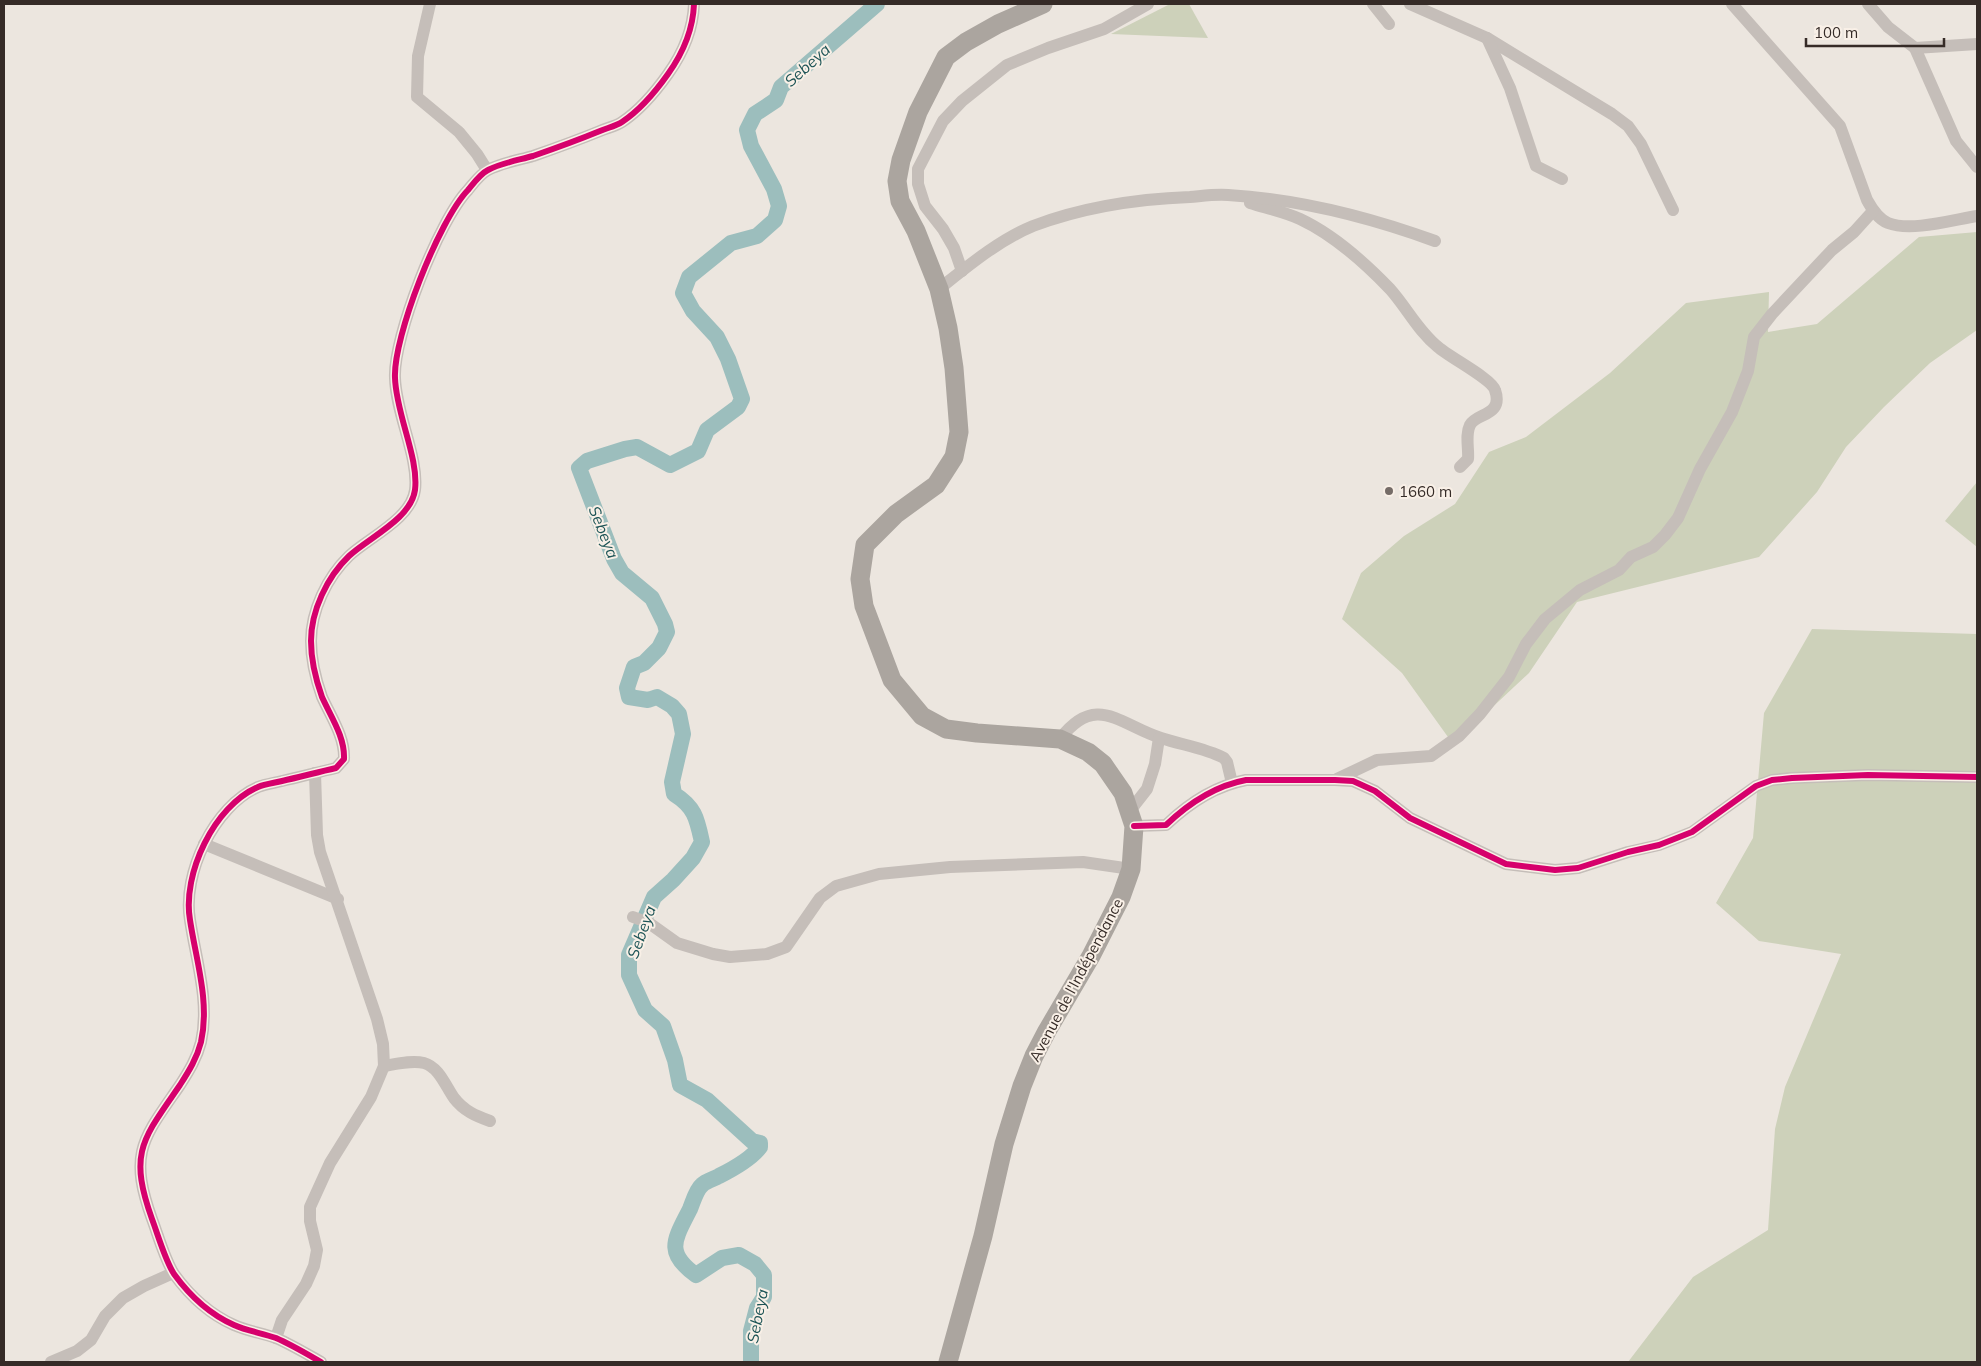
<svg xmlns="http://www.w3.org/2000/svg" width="1981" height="1366" font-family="Mulish,sans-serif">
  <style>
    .green { fill: #cdd1ba }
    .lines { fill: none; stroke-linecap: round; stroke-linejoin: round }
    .river { stroke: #9cbebd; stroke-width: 16 }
    .minor { stroke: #c5beb9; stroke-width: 12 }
    .highway { stroke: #aba59f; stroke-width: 19 }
    .cycleway-casing { stroke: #f9f0e7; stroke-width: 9 }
    .cycleway { stroke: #d6006c; stroke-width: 6 }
    .poi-dot { fill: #756c67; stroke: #f9f0e7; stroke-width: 2 }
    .labels { text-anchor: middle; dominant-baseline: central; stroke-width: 4; stroke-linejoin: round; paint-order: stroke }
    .poi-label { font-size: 15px; fill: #352b27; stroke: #f9f0e7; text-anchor: start }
    .street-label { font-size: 15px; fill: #352b27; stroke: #f9f0e7 }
    .water-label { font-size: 16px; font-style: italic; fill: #1d5456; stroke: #f9f0e7 }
  </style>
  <rect width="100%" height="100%" fill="#ece6df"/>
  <g class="green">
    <polygon points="1170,4 1189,4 1208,38 1111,34"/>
    <polygon points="1977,232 1977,330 1930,363 1884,407 1846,447 1817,492 1759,557 1577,602 1529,673 1453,744 1402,673 1342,619 1361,573 1404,536 1455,504 1489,452 1526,437 1610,373 1686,303 1769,292 1768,332 1817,324 1919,237"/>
    <polygon points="1977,482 1977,547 1945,521"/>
    <polygon points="1812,629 1977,634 1977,1362 1628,1362 1693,1277 1768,1230 1775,1129 1785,1087 1841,954 1759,941 1716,903 1753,838 1764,713"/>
  </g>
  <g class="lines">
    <path class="river" d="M751,1362v-31l6,-23 7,-11v-22l-9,-11 -16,-9 -17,3 -26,17c-32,-23 -21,-36 -6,-66 3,-7 6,-19 12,-24 4,-4 12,-6 17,-9 14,-7 32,-17 41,-29v-4l-8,-2 -45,-41 -27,-15 -5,-25 -12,-34 -18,-16 -16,-35v-20l25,-58 19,-17 20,-22 9,-16c-5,-23 -7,-35 -28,-48l-2,-12 11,-48 -4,-20 -7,-8 -15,-9 -9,3 -19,-3 -2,-9 7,-21 10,-4 15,-15 8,-16 -2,-8 -13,-26 -30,-25 -8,-14 -35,-91 8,-7 38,-12 12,-2 33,18 28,-14 9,-21 31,-23 4,-8 -14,-40 -11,-22 -24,-26 -10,-18 6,-16 42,-34 26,-7 18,-16 4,-14 -5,-17 -23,-43 -4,-16 8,-16 21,-14 5,-13 96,-83"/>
    <g class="minor">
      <polyline points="430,4 418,56 417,97 459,132 477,154 487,170"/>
      <polyline points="1373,4 1389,24"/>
      <polyline points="1410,4 1487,38 1612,114 1628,126 1641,144 1673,210"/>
      <path d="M1732,4l108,122 27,74c5,9 11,19 21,23 23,9 64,-3 89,-7"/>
      <polyline points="1868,4 1888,27 1915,48 1956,141 1977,167"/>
      <polyline points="1487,38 1510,88 1536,166 1562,179"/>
      <polyline points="1915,48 1977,44"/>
      <path d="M1250,203c16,5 35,9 50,16 32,15 66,45 90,70 17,19 28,42 48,58 11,10 54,32 57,43 9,26 -19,23 -25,35 -5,10 -1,24 -2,34l-8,8"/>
      <polyline points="962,271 954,248 943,229 925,206 918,184 918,169 943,121 962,101 1007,65 1048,48 1104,29 1148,4"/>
      <path d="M939,289c29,-23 60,-49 94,-63 50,-19 104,-27 157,-29 12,-1 25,-3 38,-2 70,4 141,22 207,46"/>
      <path d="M1060,739c36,-47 60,-14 101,-1 21,7 44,10 63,20l3,4 5,21"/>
      <polyline points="1337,779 1377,760 1431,756 1459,736 1480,714 1509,677 1526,644 1545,619 1580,590 1619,570 1631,557 1653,547 1665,535 1678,518 1700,469 1732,412 1748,371 1754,337 1772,314 1832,250 1854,232 1873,211"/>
      <polyline points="1129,812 1147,789 1155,764 1159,738"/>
      <path d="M1134,826l32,-1c23,-22 48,-39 80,-45h89l18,1 22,10 35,27 96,46 49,6 23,-2 50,-16 31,-7 33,-13 64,-46 16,-6 20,-2 76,-3 109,2"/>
      <polyline points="204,844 338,899"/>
      <polyline points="633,917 649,923 677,943 713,954 730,957 767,954 786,947 820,898 836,886 879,874 950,867 1083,862 1131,869"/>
      <path d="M384,1066c12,-2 28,-6 40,-3 15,4 22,24 30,35 10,13 22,18 36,23"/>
      <polyline points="276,1338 282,1320 306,1284 314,1266 317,1250 310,1221 310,1207 330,1163 371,1097 384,1066 383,1044 377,1019 320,852 317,835 315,773"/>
      <polyline points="51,1362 77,1351 91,1340 105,1316 123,1298 144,1286 173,1273"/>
      <path d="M321,1362c-14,-8 -29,-17 -45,-24 -14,-5 -29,-7 -42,-13 -25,-11 -44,-29 -60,-51 -9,-14 -16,-39 -22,-55 -24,-67 -9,-80 28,-134 9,-14 17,-27 21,-43 9,-40 -5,-82 -11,-122 -8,-46 24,-114 68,-133 7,-3 16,-4 24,-6 18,-4 36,-9 54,-13l8,-9c1,-22 -13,-42 -22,-62 -6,-17 -11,-38 -11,-56 0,-30 16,-64 38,-85 19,-18 62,-37 66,-66 4,-32 -19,-76 -20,-112 -2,-41 44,-158 73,-188 5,-6 12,-16 20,-20 13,-7 31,-10 45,-14 23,-8 45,-16 67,-25 7,-3 16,-5 22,-9 18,-12 34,-31 46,-48 15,-21 25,-44 26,-70"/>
    </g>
    <polyline class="highway" points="948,1362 983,1236 1004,1144 1022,1086 1034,1056 1047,1031 1091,956 1121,897 1131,869 1134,826 1123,793 1103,764 1088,752 1060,739 977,733 946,729 922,716 892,680 864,606 860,579 865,545 896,514 936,485 954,457 959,432 954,368 948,328 939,289 916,231 900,201 897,181 901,160 918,112 946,57 966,42 998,24 1043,4"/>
    <g class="cycleway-casing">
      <g id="cycleway">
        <path d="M1134,826l32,-1c23,-22 48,-39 80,-45h89l18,1 22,10 35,27 96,46 49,6 23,-2 50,-16 31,-7 33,-13 64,-46 16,-6 20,-2 76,-3 109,2"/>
        <path d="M321,1362c-14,-8 -29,-17 -45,-24 -14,-5 -29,-7 -42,-13 -25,-11 -44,-29 -60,-51 -9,-14 -16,-39 -22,-55 -24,-67 -9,-80 28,-134 9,-14 17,-27 21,-43 9,-40 -5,-82 -11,-122 -8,-46 24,-114 68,-133 7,-3 16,-4 24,-6 18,-4 36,-9 54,-13l8,-9c1,-22 -13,-42 -22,-62 -6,-17 -11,-38 -11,-56 0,-30 16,-64 38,-85 19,-18 62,-37 66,-66 4,-32 -19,-76 -20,-112 -2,-41 44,-158 73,-188 5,-6 12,-16 20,-20 13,-7 31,-10 45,-14 23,-8 45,-16 67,-25 7,-3 16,-5 22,-9 18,-12 34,-31 46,-48 15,-21 25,-44 26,-70"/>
      </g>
    </g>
    <use href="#cycleway" class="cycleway"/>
  </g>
  <circle class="poi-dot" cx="1389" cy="491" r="5"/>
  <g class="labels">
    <g class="poi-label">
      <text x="1399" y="491">1660 m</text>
    </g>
    <g class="street-label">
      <text transform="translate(1076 980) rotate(-62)">Avenue de l'Indépendance</text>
    </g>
    <g class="water-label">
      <text transform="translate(807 65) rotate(-42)">Sebeya</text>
      <text transform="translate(604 532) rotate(68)">Sebeya</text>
      <text transform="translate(641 932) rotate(-70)">Sebeya</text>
      <text transform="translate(757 1316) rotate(-79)">Sebeya</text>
    </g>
  </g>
  <rect width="1981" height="1366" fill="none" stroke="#352b27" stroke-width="10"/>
  <path d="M1806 38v8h138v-8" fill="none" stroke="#352b27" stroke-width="2.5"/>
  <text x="1814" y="38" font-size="15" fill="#352b27" stroke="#f9f0e7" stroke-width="4" paint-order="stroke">100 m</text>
</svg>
